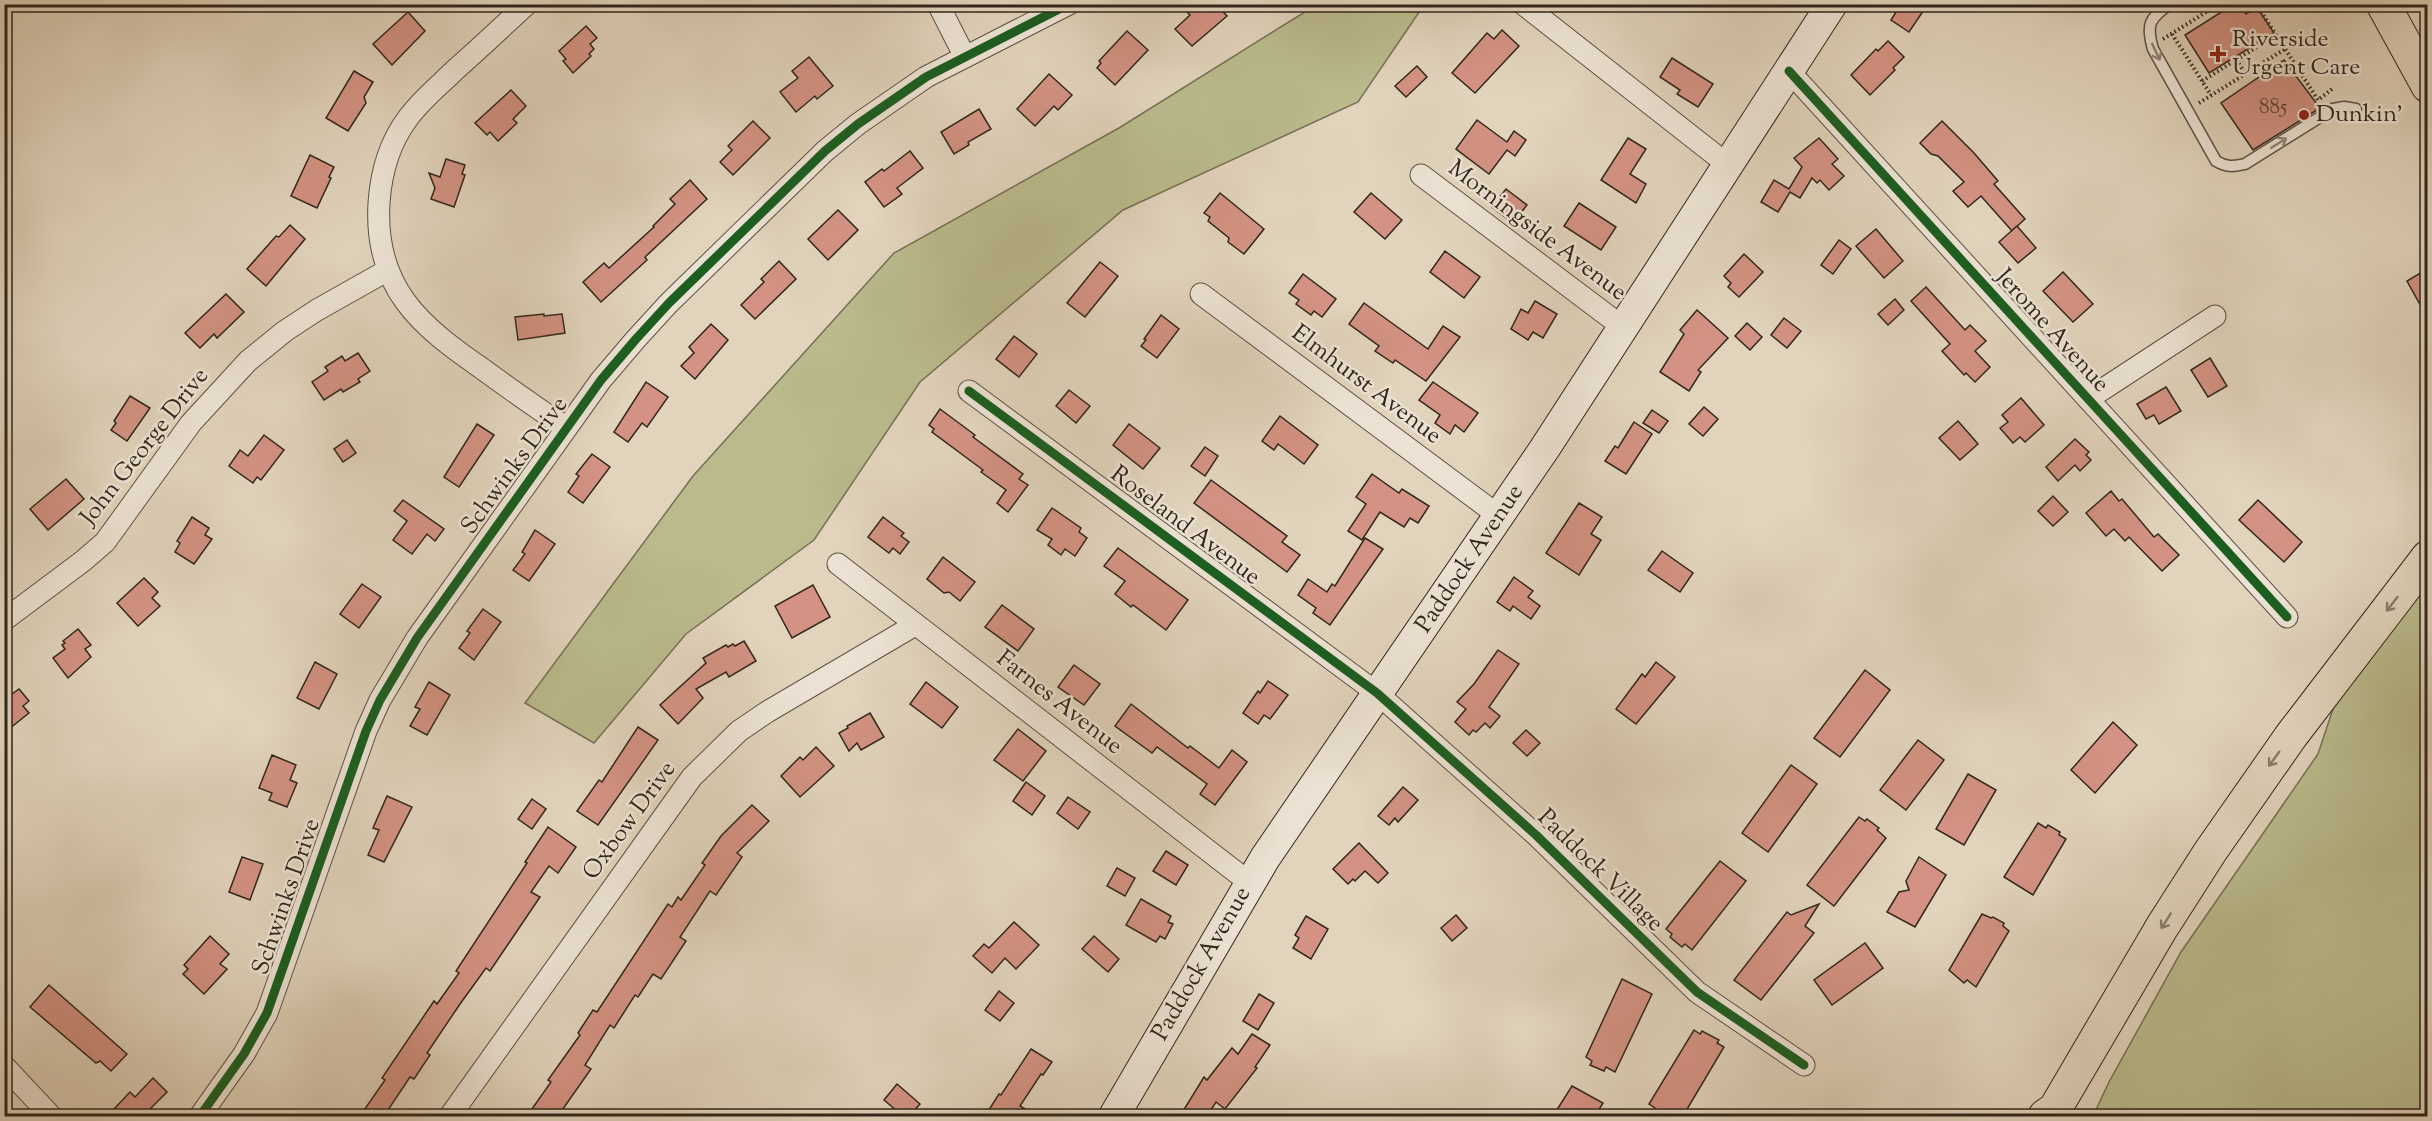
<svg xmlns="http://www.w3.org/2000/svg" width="2432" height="1121" font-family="'Sorts Mill Goudy',serif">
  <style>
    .green { fill: #baba8c; stroke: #767054; stroke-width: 1.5 }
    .building { fill: #d39283; stroke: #31271b; stroke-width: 1.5 }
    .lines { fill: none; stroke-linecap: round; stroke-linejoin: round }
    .service-casing { stroke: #5d5243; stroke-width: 13 }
    .minor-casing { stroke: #5d5243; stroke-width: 23 }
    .secondary-casing { stroke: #31271b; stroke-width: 32 }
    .primary-casing { stroke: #31271b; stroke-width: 35 }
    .motorway-casing { stroke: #31271b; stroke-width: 35 }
    .path { stroke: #31271b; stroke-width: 4; stroke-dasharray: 1.5 3; stroke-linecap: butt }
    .service { stroke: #ece2d3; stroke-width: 10 }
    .minor { stroke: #ece2d3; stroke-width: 21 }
    .secondary { stroke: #ece2d3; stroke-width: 30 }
    .primary { stroke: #e1d3bc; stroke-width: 33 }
    .motorway { stroke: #e1d3bc; stroke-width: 33 }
    .cycleway-casing { stroke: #ece2d3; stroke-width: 13 }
    .cycleway { stroke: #1b5e20; stroke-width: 9 }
    .oneway { stroke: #8e8477 }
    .oneway2 { stroke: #897d6c }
    .poi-dot { fill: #8f2418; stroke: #ece2d3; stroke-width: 2 }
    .labels { text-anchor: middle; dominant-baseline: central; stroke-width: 5; stroke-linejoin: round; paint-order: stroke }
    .number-label { font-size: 21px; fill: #5a4235 }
    .poi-label { font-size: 24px; fill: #31271b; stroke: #ece2d3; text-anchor: start }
    .street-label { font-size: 24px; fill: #31271b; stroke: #ece2d3 }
  </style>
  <rect width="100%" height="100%" fill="#e1d3bc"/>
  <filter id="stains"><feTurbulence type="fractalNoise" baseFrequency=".00333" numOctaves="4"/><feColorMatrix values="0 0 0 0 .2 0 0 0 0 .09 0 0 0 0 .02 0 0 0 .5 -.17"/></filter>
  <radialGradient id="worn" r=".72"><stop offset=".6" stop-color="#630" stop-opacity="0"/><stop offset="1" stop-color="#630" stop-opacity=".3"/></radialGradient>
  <g class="green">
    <polygon points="1316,5 1424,5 1358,102 1123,210 920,382 814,540 686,634 594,743 525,703 693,476 894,253 1119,128"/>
    <polygon points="2427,579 2427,1116 2093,1116 2109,1082 2181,952 2318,754 2340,688"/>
  </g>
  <g class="building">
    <polygon points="1195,4 1216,4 1227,16 1192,46 1175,29 1190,15 1187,12"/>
    <polygon points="1901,4 1928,4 1909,32 1891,20"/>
    <polygon points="2234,4 2239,4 2246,14 2257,7 2274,33 2209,73 2185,35"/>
    <polygon points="408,12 425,31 392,65 373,44"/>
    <polygon points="586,26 597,38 590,44 594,49 589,54 591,56 573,73 563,61 566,59 559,51"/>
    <polygon points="1502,30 1519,46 1475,93 1452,73 1487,33 1494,39"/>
    <polygon points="1127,31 1148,50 1115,85 1097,68 1101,63 1099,61"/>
    <polygon points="1888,41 1904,57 1893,68 1895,70 1870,95 1851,75 1876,49 1878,51"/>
    <polygon points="809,57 833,86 817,99 815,96 796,112 780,92 798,78 792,71"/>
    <polygon points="1672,58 1713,84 1698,107 1677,94 1680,90 1660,77"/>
    <polygon points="2284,60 2320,108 2253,150 2221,103"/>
    <polygon points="1417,66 1427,77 1406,97 1395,86"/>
    <polygon points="354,71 373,82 364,97 366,103 348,131 326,118"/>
    <polygon points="1049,74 1072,95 1058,110 1054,106 1035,126 1017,109"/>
    <polygon points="511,90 526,106 513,119 517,123 498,141 490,132 487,135 475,123"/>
    <polygon points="979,109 991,129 968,142 969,145 954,154 941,132"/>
    <polygon points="1477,120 1507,142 1514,131 1526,140 1515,156 1507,150 1489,174 1456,149"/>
    <polygon points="753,121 770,138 733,175 720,162 732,150 728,146"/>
    <polygon points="1942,121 1974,153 1998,181 1994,184 2025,219 2012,231 1981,196 1968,207 1953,191 1964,182 1938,156 1931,154 1920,143"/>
    <polygon points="1628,138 1646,149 1630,174 1646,184 1636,203 1601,180"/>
    <polygon points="1819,138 1838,159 1832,164 1844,176 1829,190 1820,180 1817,183 1812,178 1800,198 1790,192 1778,212 1761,202 1774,180 1789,189 1802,167 1794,158"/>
    <polygon points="910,151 923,168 897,188 902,194 884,207 865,182 882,169 884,171"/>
    <polygon points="310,155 334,167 329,177 331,178 317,208 291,196"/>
    <polygon points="446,159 465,165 462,174 465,175 454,207 431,199 435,188 429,173 440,177"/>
    <polygon points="690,180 707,199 645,257 647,260 601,302 583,282 604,263 609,268 654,227 653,226 675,204 670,199"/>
    <polygon points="1506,189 1527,205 1513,223 1492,207"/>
    <polygon points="1220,193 1264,229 1244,254 1228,242 1229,238 1208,221 1210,217 1204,213"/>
    <polygon points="1371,193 1402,220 1385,239 1354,212"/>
    <polygon points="1579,203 1616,227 1601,250 1564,226"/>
    <polygon points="838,210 858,230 828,260 808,239"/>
    <polygon points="290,225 305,239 266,286 247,269 276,236 279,237"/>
    <polygon points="2017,226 2036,248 2018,263 1999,242"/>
    <polygon points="1876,229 1903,261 1884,278 1856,246"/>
    <polygon points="1839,240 1851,249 1833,274 1821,265"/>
    <polygon points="1445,251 1480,277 1464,298 1430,272"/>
    <polygon points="1744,254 1763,272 1739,297 1728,287 1731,283 1724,276"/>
    <polygon points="779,261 796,279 755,319 741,305 764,282 761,279"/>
    <polygon points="1100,262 1118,276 1085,317 1067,303"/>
    <polygon points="2427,269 2427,317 2407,281"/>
    <polygon points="2063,272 2093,304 2073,322 2043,291"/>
    <polygon points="1303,274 1336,299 1322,317 1314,311 1311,315 1296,304 1299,300 1289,293"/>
    <polygon points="1926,287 1965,330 1970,325 1986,341 1975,351 1990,367 1975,382 1966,373 1964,375 1942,351 1950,344 1911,301"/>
    <polygon points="226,294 244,312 217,338 214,334 200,348 185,333"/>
    <polygon points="1895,299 1904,310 1888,325 1878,314"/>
    <polygon points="1535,301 1557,314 1543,338 1533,332 1528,340 1511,329 1521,309 1528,313"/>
    <polygon points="1364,303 1428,349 1443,326 1460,337 1426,381 1395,360 1393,363 1375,351 1379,346 1349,324"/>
    <polygon points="1697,310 1728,338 1698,370 1701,372 1689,391 1660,372 1684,334 1680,330"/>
    <polygon points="544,314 544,316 562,314 565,333 518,340 515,317"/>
    <polygon points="1161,315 1179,329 1157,358 1141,346 1146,340 1144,339"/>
    <polygon points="1784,318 1801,331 1787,348 1771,335"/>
    <polygon points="1747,323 1762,337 1750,350 1735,336"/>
    <polygon points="711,324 728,340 695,379 681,366 694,353 689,347"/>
    <polygon points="1014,336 1037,354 1019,377 996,359"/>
    <polygon points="358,353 370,371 358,379 360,382 343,392 341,389 324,400 312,382 328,371 325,367 342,356 345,361"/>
    <polygon points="2210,358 2227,386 2208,397 2191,370"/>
    <polygon points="646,382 668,397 647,427 642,423 628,442 614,432"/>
    <polygon points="1433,382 1478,413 1464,432 1455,425 1450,434 1435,423 1440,415 1419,400"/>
    <polygon points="2166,387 2181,411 2159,424 2154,415 2146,419 2137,404"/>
    <polygon points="1069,390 1090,406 1076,423 1056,406"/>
    <polygon points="130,396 150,408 127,441 111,430 116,423 114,421"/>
    <polygon points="2021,398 2044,425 2025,442 2020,437 2013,443 2000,428 2008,422 2002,415"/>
    <polygon points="1704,407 1718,419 1703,436 1689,424"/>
    <polygon points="940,409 975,435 973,437 1023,474 1019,479 1028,485 1008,512 997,503 1006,490 981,472 983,470 932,432 934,429 929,425"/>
    <polygon points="1652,410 1668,421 1659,433 1643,423"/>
    <polygon points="1280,416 1318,445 1304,464 1278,444 1274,450 1262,441"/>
    <polygon points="1958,421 1978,444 1960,460 1939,438"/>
    <polygon points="1634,422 1652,434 1626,474 1605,461 1615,446 1618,448"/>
    <polygon points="477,424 494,435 459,487 444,477"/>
    <polygon points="1129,424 1160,448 1143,469 1113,445"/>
    <polygon points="264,435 284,450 261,480 257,477 253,483 229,466 240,450 248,456"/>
    <polygon points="2075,439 2089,452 2086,455 2091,460 2080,471 2075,465 2058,481 2046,467"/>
    <polygon points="347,440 356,453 343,462 334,449"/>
    <polygon points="1205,447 1218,456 1205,476 1191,466"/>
    <polygon points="592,454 610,467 583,503 568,492 579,476 576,474"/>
    <polygon points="1372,474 1399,493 1402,489 1429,506 1418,523 1410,518 1404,527 1380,512 1362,540 1348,531 1366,504 1356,497"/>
    <polygon points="66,479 84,499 48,530 30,509"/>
    <polygon points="1211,480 1287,536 1282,542 1300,555 1287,572 1194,503"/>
    <polygon points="2111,491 2119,501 2122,499 2154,537 2158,534 2179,555 2162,571 2129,537 2125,541 2114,529 2106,536 2086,513"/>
    <polygon points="2053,496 2068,512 2053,526 2038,511"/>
    <polygon points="403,500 444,529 435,541 427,534 412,554 393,540 407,521 394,511"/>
    <polygon points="2258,500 2302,542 2284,562 2239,520"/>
    <polygon points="1579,503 1602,517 1591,534 1601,540 1579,575 1546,553"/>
    <polygon points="1052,508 1081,528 1079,532 1087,538 1075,556 1065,549 1061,555 1048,545 1052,539 1037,530"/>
    <polygon points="192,517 209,528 205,535 212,539 194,564 175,552 180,543 177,541"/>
    <polygon points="883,517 904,533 901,536 909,542 900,554 893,548 889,553 868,537"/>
    <polygon points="535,530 555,544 529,581 513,570 525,554 522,552"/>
    <polygon points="1365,538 1383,549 1330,625 1313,613 1316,608 1298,595 1308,579 1327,592 1332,584 1335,586"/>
    <polygon points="1118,548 1188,600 1166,630 1133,605 1131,607 1115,594 1125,581 1104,566"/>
    <polygon points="1662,551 1693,573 1680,592 1648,570"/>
    <polygon points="943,557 975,582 960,601 949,592 944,593 927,579"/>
    <polygon points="1514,577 1533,591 1528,597 1540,606 1531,619 1513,606 1510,611 1497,602"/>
    <polygon points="144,578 158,592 152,598 160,606 138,626 117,603"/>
    <polygon points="362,584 381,597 359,628 340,614"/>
    <polygon points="813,585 830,617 792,638 775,606"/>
    <polygon points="1002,605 1034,629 1018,651 985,627"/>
    <polygon points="483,609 501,622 474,660 459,648 470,633 467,631"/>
    <polygon points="78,629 91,645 85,649 91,657 68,678 53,658 65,649 62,645 65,643 63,641"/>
    <polygon points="744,641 756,661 729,677 726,672 696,689 703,698 678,724 660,705 706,663 703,658 726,645 728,647 733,644 735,646"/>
    <polygon points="1498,650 1519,664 1489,707 1500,716 1490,728 1485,723 1476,732 1473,730 1469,735 1455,722 1466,709 1457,702 1474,684"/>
    <polygon points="315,662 337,674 319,709 297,698"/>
    <polygon points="1656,662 1675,677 1636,724 1616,709 1642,674 1645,677"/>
    <polygon points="1074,665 1100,684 1084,705 1058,687"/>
    <polygon points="1865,670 1890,690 1840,757 1814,738"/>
    <polygon points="1268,681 1288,695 1270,719 1264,715 1258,724 1243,713 1258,691 1260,693"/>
    <polygon points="429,682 450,695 427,735 410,726 420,709 415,707"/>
    <polygon points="926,682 958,707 942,728 910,704"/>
    <polygon points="19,689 29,701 23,706 29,713 4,733 4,700"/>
    <polygon points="1131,704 1188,748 1190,746 1219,768 1232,750 1247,762 1215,805 1200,794 1207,784 1157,747 1152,753 1115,726"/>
    <polygon points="870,713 884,737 861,750 857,743 849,751 839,733 848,728 847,726"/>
    <polygon points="2113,722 2137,745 2095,793 2071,770"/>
    <polygon points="638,727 658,740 598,825 577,811 599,780 602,782"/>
    <polygon points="1018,729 1046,751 1023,781 994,760"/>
    <polygon points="1526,730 1540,743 1527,756 1513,743"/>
    <polygon points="1918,740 1944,760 1906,810 1880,790"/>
    <polygon points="816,747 834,766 800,797 781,776 800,757 803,760"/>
    <polygon points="272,755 296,765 290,780 297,783 287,807 269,800 272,793 259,788"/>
    <polygon points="1791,765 1817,784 1768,852 1742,833"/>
    <polygon points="1968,774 1996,790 1964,845 1936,829"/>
    <polygon points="1026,782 1045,796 1032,815 1013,801"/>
    <polygon points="1403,787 1418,800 1398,822 1395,818 1389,825 1378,816"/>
    <polygon points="387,796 412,807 384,862 368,855 379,830 373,828"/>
    <polygon points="1068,797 1090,812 1078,829 1057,813"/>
    <polygon points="532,799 546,809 532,829 518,819"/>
    <polygon points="752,805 769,821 737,853 742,857 716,895 710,891 680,937 686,941 661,979 653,974 638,997 635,995 614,1028 610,1025 585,1065 591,1069 558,1116 527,1116 551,1082 548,1080 580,1035 578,1033 593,1010 597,1012 668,904 672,907 678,897 681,900 705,865 702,863 721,836"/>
    <polygon points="1859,817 1865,821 1867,819 1879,828 1877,830 1886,838 1834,906 1807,885"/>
    <polygon points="2038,823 2046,828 2048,825 2060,832 2059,835 2066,839 2033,895 2004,877"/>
    <polygon points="548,827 576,847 558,873 549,866 531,892 540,897 490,971 486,968 460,1004 427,1053 430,1055 414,1079 410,1077 384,1116 360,1116 385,1080 382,1078 434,1001 437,1004 459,973 456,971 527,863 525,862"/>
    <polygon points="1359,843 1388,873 1378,883 1365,871 1355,881 1353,879 1348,884 1333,869"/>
    <polygon points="1166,851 1188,865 1176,885 1153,871"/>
    <polygon points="242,857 263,864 250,900 229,892"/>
    <polygon points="1919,857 1946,875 1915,927 1887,912 1899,892 1909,890 1906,881"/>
    <polygon points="1720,861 1746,881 1692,950 1685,944 1682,947 1670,937 1672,934 1666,929"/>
    <polygon points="1117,868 1135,878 1125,896 1107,886"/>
    <polygon points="1141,899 1171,916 1168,922 1173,924 1165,939 1160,936 1156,942 1126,925"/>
    <polygon points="1819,904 1805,926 1814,933 1761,1000 1734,980 1787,912 1791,915"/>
    <polygon points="1982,914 1991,918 1993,917 2004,923 2003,926 2009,931 1976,987 1967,980 1964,983 1949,970"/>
    <polygon points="1456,915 1467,928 1452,941 1441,928"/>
    <polygon points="1306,916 1328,929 1311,959 1293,948 1299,938 1295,935"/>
    <polygon points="1014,922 1039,945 1016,969 1005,958 992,973 973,956 984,944 989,948"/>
    <polygon points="210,936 229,954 220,964 227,969 204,994 183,974 188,969 184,965"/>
    <polygon points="1094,936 1119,959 1108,972 1082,949"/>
    <polygon points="1865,943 1883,968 1832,1005 1814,980"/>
    <polygon points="1622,979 1652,994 1615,1072 1606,1067 1604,1071 1590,1065 1592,1061 1586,1057"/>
    <polygon points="49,985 127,1054 111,1071 100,1061 96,1063 30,1007"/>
    <polygon points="999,991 1014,1003 1000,1021 985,1010"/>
    <polygon points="1259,994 1274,1003 1258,1030 1243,1021"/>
    <polygon points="1694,1030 1700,1034 1702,1031 1719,1040 1717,1043 1724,1047 1683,1116 1651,1116 1655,1108 1649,1104"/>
    <polygon points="1252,1034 1270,1045 1255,1067 1257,1068 1225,1109 1216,1102 1207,1116 1180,1116 1204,1077 1207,1080 1232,1048 1238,1054"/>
    <polygon points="1031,1049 1052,1062 1043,1075 1041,1074 1020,1106 1037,1116 985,1116 999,1094 1001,1095"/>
    <polygon points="153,1078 167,1092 143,1116 121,1116 114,1109 130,1092 135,1097"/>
    <polygon points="897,1084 920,1104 909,1116 903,1116 884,1100"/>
    <polygon points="1572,1086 1603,1103 1595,1116 1553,1116"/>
  </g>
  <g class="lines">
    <g class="service-casing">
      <path id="service" d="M2170,4c-21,14 -24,21 -17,45l63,112c10,6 17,6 29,3l88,-55 11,-2 12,2"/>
    </g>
    <g class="minor-casing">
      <g id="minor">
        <path d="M527,4c-24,22 -47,44 -71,65 -16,16 -34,30 -48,49 -18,24 -27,55 -29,85 -5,85 41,123 105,167 27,20 55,39 82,58"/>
        <polyline points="938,4 965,57"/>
        <polyline points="1523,4 1728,165"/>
        <polyline points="1789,71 2287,617"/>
        <polyline points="1421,175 1624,328"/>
        <polyline points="1201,294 1499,516"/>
        <polyline points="969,391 1377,693 1536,835 1697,992 1804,1065"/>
        <polyline points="2088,399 2215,316"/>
        <polyline points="838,564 1250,883"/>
        <polyline points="4,620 83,561 105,542 191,423 248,361 285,331 317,310 388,270"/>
        <polyline points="4,1066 51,1116"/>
        <polyline points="200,1116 244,1054 267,1013 366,731 380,700 417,638 601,380 636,339 669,303 825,151 858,124 926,77 1069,4"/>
        <polyline points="450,1116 692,777 739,731 767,712 915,625"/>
      </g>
    </g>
    <g class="secondary-casing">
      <polyline id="secondary" points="1114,1116 1265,858 1545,448 1832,4"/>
    </g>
    <g class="primary-casing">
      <polyline id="primary" points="2383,4 2428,86"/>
    </g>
    <g class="motorway-casing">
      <polyline id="motorway" points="2045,1116 2055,1109 2162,927 2210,852 2291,736 2428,557"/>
    </g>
    <g class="path">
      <polyline points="2256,4 2318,100 2332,89"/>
      <polyline points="2172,34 2211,95"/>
      <polyline points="2163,39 2219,4"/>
      <polyline points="2236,60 2246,74"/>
      <polyline points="2202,81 2276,35"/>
      <polyline points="2199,103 2285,49"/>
    </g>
    <use href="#service" class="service"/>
    <use href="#minor" class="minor"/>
    <use href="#secondary" class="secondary"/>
    <use href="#primary" class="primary"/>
    <use href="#motorway" class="motorway"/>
    <g class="cycleway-casing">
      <g id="cycleway">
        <polyline points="1789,71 2287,617"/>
        <polyline points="969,391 1377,693 1536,835 1697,992 1804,1065"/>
        <polyline points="200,1116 244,1054 267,1013 366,731 380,700 417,638 601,380 636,339 669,303 825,151 858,124 926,77 1069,4"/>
      </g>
    </g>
    <use href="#cycleway" class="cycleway"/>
  </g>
  <defs><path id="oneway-shaft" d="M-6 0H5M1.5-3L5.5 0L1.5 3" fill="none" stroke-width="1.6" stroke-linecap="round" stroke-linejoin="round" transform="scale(1.5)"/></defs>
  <g class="oneway">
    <use href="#oneway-shaft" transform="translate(2156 52) rotate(65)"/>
    <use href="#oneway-shaft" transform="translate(2279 143) rotate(-32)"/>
  </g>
  <g class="oneway2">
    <use href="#oneway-shaft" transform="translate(2392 604) rotate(128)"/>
    <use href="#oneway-shaft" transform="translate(2274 759) rotate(126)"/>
    <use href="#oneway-shaft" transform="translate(2166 921) rotate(122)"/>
  </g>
  <g class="poi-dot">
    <path d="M2215 45h6v6h6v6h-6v6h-6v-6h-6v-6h6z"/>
    <circle cx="2304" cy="115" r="6"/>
  </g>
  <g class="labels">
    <g class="number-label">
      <text x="2273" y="108">885</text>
    </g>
    <g class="poi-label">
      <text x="2232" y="40">Riverside<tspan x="2232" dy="28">Urgent Care</tspan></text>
      <text x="2316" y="115">Dunkin'</text>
    </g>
    <g class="street-label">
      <text transform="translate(1537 231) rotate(37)">Morningside Avenue</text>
      <text transform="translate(2052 331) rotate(48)">Jerome Avenue</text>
      <text transform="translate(1366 385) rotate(37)">Elmhurst Avenue</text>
      <text transform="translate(145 447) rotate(-52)">John George Drive</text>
      <text transform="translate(515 466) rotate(-54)">Schwinks Drive</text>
      <text transform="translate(1185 526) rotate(37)">Roseland Avenue</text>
      <text transform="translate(1470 559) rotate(-56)">Paddock Avenue</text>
      <text transform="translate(1059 703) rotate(38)">Farnes Avenue</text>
      <text transform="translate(630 821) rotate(-54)">Oxbow Drive</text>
      <text transform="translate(1600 871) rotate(44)">Paddock Village</text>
      <text transform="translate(287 897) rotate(-71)">Schwinks Drive</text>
      <text transform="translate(1202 964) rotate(-60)">Paddock Avenue</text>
    </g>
  </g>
  <rect width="2432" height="1121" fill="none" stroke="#e1d3bc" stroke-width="24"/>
  <rect x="6" y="6" width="2420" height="1109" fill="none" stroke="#31271b" stroke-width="3"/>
  <rect x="12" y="12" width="2408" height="1097" fill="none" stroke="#31271b" stroke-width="1.5"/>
  <rect width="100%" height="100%" filter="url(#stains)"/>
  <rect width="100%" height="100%" fill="url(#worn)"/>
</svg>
